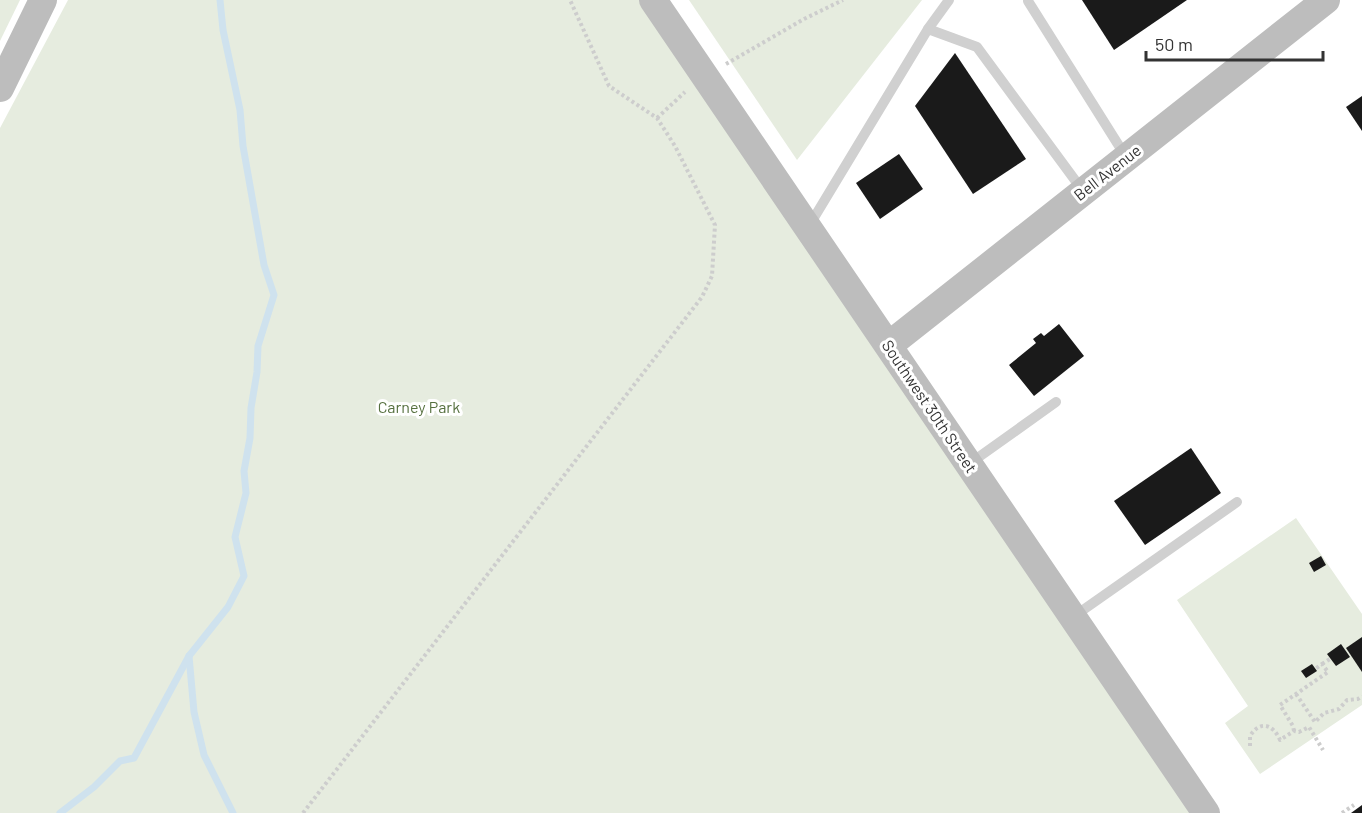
<svg xmlns="http://www.w3.org/2000/svg" width="1362" height="813" font-family="Barlow,sans-serif">
  <style>
    .green { fill: #e6ecdf }
    .lines { fill: none; stroke-linecap: round; stroke-linejoin: round }
    .stream { stroke: #cfe2ee; stroke-width: 7 }
    .building { fill: #1a1a1a }
    .path { stroke: #cdcdcd; stroke-width: 4; stroke-dasharray: 3 3; stroke-linecap: butt }
    .lane { stroke: #d0d0d0; stroke-width: 10 }
    .secondary { stroke: #bdbdbd; stroke-width: 28 }
    .labels { text-anchor: middle; dominant-baseline: central; stroke-width: 6; stroke-linejoin: round; paint-order: stroke }
    .street-label { font-size: 16px; fill: #333; stroke: #fff }
    .park-label { font-size: 16px; fill: #56703f; stroke: #fff }
  </style>
  <rect width="100%" height="100%" fill="#fff"/>
  <g class="green">
    <polygon points="0,0 20,0 0,41"/>
    <polygon points="68,0 639,0 1203,813 0,813 0,128"/>
    <polygon points="689,0 922,0 797,160"/>
    <polygon points="1296,518 1362,614 1362,705 1260,774 1225,723 1248,706 1177,600"/>
  </g>
  <g class="lines">
    <g class="stream">
      <polyline points="189,656 194,712 204,755 233,813"/>
      <polyline points="60,813 94,787 120,761 134,758 189,656 228,607 244,576 235,537 246,493 244,471 250,438 251,408 257,372 258,346 274,295 264,265 243,146 240,110 223,30 220,0"/>
    </g>
  </g>
  <g class="building">
    <polygon points="1082,0 1187,0 1114,50"/>
    <polygon points="955,53 1026,159 973,194 915,106"/>
    <polygon points="1362,96 1362,131 1346,107"/>
    <polygon points="899,154 923,189 880,219 856,183"/>
    <polygon points="1059,324 1084,356 1034,396 1009,365 1036,343 1033,339 1041,333 1044,336"/>
    <polygon points="1191,448 1221,493 1145,545 1114,501"/>
    <polygon points="1321,556 1326,565 1314,572 1309,563"/>
    <polygon points="1362,637 1362,672 1346,648"/>
    <polygon points="1341,644 1350,657 1336,666 1327,654"/>
    <polygon points="1312,664 1317,671 1306,678 1301,671"/>
    <polygon points="1362,805 1362,813 1351,813"/>
  </g>
  <g class="lines">
    <g class="path">
      <polyline points="726,64 804,19 843,0"/>
      <polyline points="657,118 685,92"/>
      <polyline points="1322,664 1330,659"/>
      <polyline points="1296,694 1315,722 1324,713 1339,709 1347,700 1358,699 1362,696"/>
      <polyline points="1294,731 1293,726 1280,705 1328,672 1322,664 1315,669"/>
      <path d="M1250,746v-10c10,-16 23,-12 30,4l14,-9 5,1 10,-5 14,23"/>
      <polyline points="303,813 702,297 712,276 715,225 675,146 657,118 609,86 570,0"/>
      <polyline points="1342,813 1354,805"/>
    </g>
    <g class="lane">
      <polyline points="1028,1 1126,157"/>
      <polyline points="928,29 949,0"/>
      <polyline points="809,226 928,29 977,47 1083,191"/>
      <polyline points="969,464 1056,402"/>
      <polyline points="1073,617 1237,502"/>
    </g>
    <g class="secondary">
      <polyline points="653,0 1206,813"/>
      <polyline points="0,88 43,0"/>
      <polyline points="889,345 1326,0"/>
    </g>
  </g>
  <g class="labels">
    <g class="street-label">
      <text transform="translate(1107 172) rotate(-38)">Bell Avenue</text>
      <text transform="translate(930 406) rotate(56)">Southwest 30th Street</text>
    </g>
    <g class="park-label">
      <text x="419" y="406">Carney Park</text>
    </g>
  </g>
  <path d="M1146 51v9h177v-9" fill="none" stroke="#333333" stroke-width="3"/>
  <text x="1155" y="51" font-size="18" fill="#333333" stroke="#ffffff" stroke-width="4.5" paint-order="stroke">50 m</text>
</svg>
